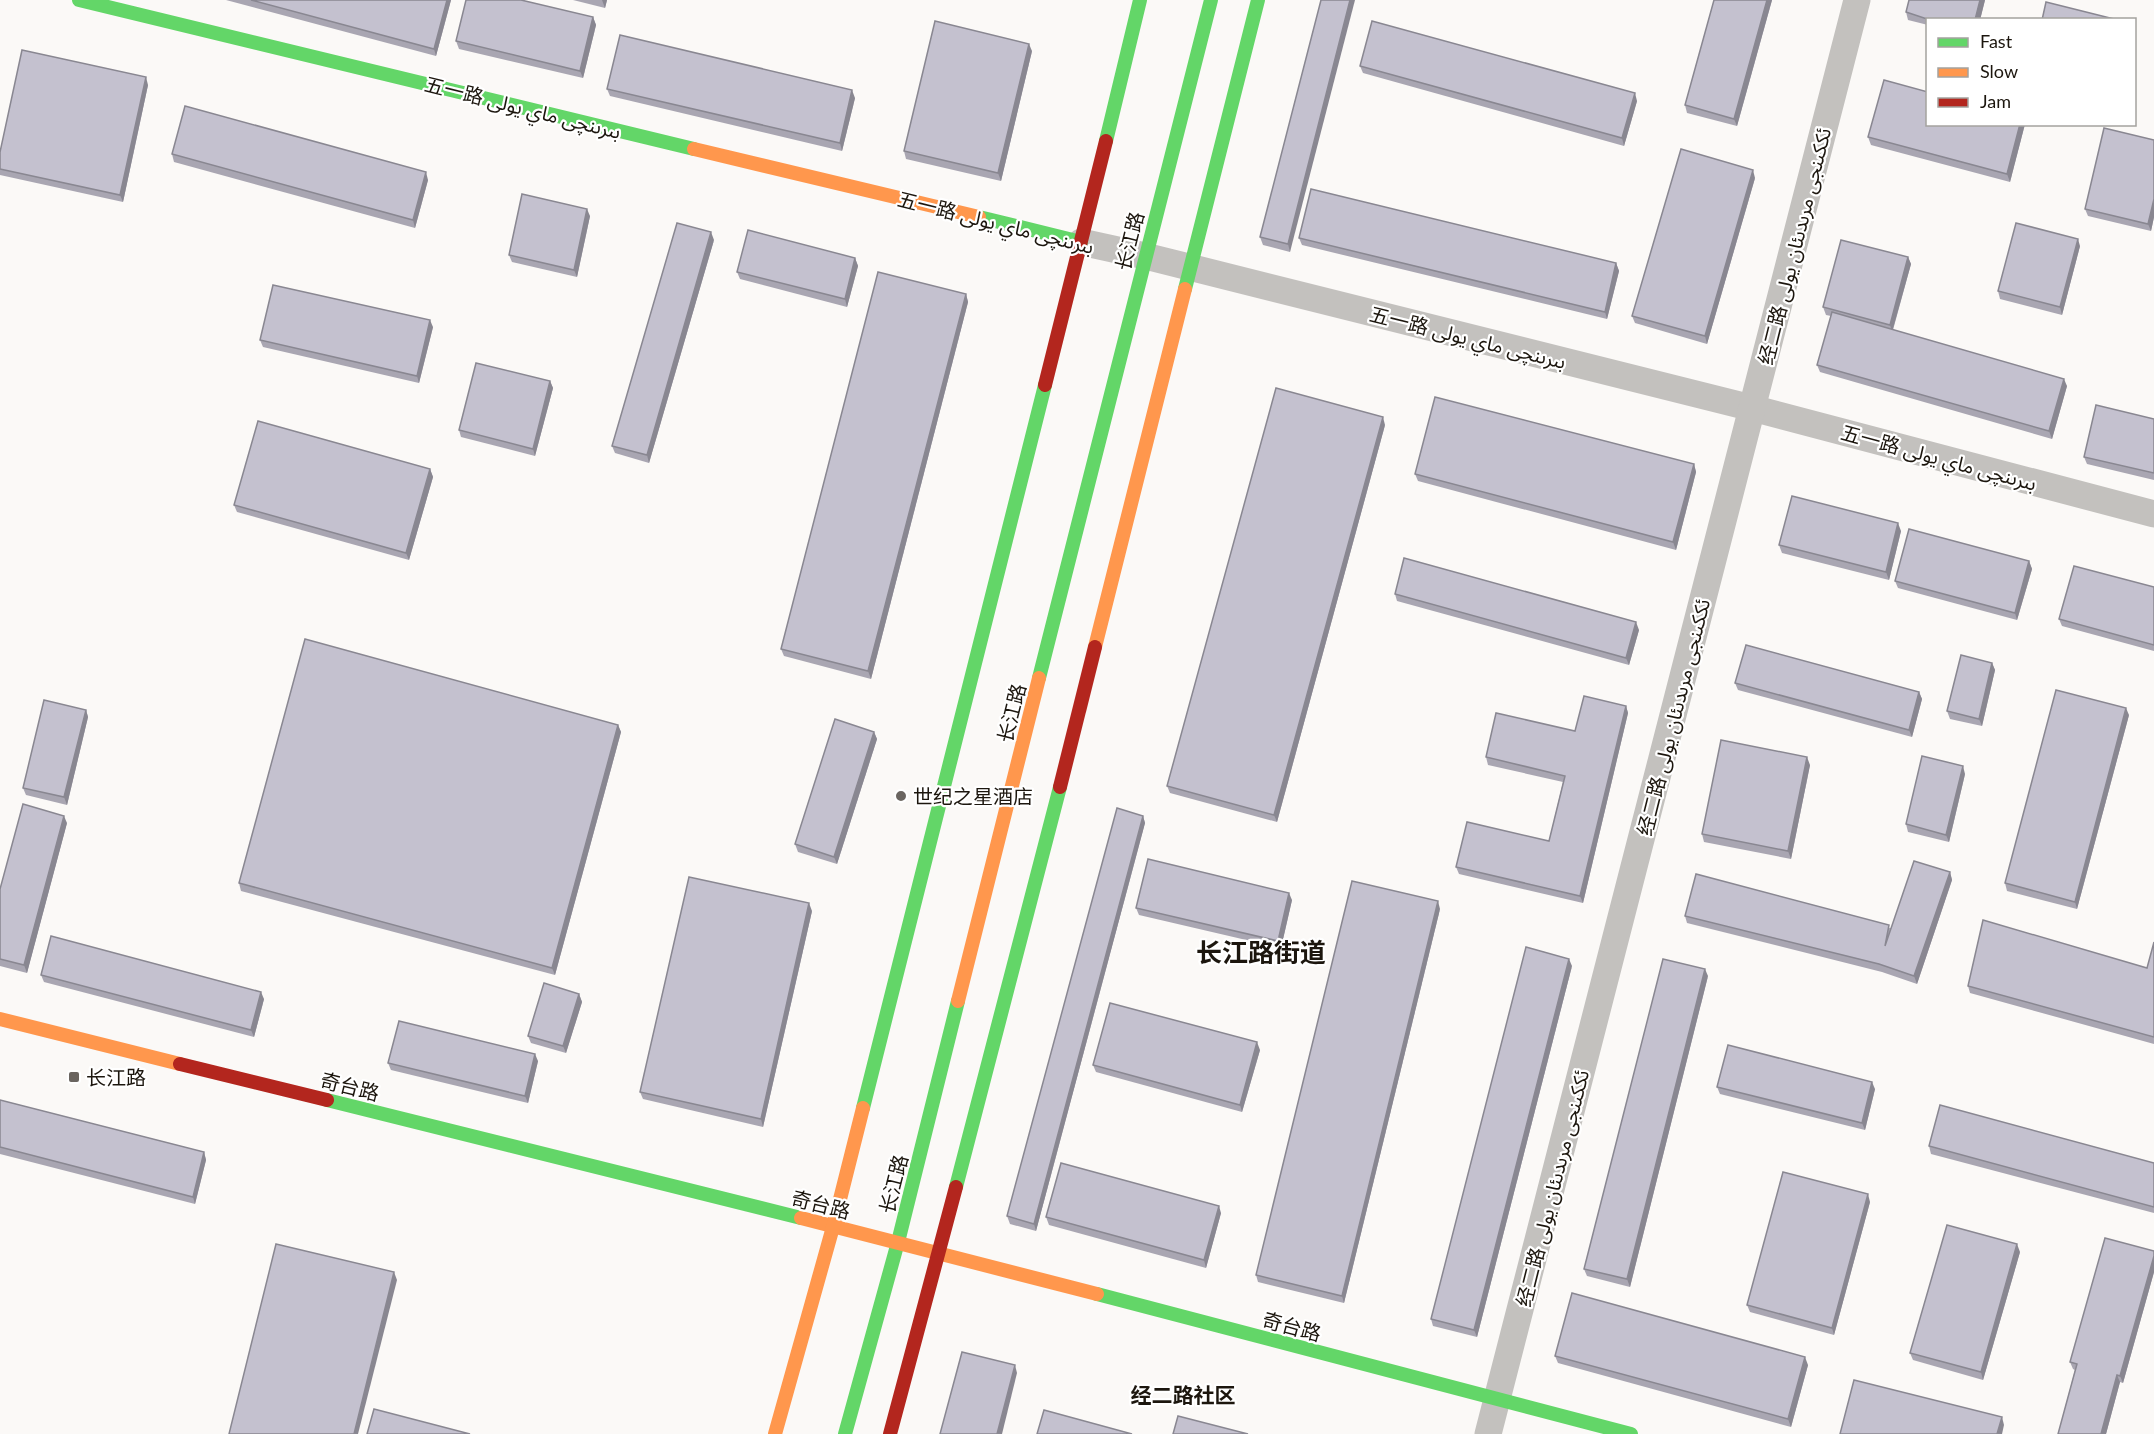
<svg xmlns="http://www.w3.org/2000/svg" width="2154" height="1434" font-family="Lato,'Noto Sans Arabic','Noto Sans SC',sans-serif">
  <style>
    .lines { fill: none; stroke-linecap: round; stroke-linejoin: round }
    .street { stroke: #c3c1be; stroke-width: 27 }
    .fast { stroke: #63d668; stroke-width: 14 }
    .slow { stroke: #ff974d; stroke-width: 14 }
    .jam { stroke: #b3261e; stroke-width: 14 }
    .wall { fill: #a9a6b2 }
    .shaded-wall { fill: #898791 }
    .building { fill: #c4c1cf; stroke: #898791; stroke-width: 1.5 }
    .poi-dot { fill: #6a6560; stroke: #fff; stroke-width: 2 }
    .labels { text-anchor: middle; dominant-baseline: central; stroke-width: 4.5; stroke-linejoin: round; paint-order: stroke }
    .street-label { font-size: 20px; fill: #1c160e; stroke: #fff }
    .poi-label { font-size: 20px; fill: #1c160e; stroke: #fff; text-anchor: start }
    .neighbourhood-label { font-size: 21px; font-weight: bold; fill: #1c160e; stroke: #fff }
    .district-label { font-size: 26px; font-weight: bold; fill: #1c160e; stroke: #fff }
  </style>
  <rect width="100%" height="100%" fill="#fbf9f7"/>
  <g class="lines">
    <g class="street">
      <polyline points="1081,242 1145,256 1752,408 2154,514"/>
      <polyline points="1488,1434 1857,0"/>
    </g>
    <g class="fast">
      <polyline points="79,0 694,149"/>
      <polyline points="1106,141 1140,0"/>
      <polyline points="979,217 1081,242"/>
      <polyline points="1185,289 1258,0"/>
      <polyline points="1039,678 1211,0"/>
      <polyline points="327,1100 801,1218"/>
      <polyline points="863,1108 1045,385"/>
      <polyline points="956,1187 1060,787"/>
      <polyline points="1097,1294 1631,1434"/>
      <polyline points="845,1434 898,1242 958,1001"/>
    </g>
    <g class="slow">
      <polyline points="694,149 979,217"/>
      <polyline points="1095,647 1185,289"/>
      <polyline points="958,1001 1039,678"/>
      <polyline points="0,1019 180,1064"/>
      <polyline points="801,1218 1097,1294"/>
      <polyline points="775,1434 833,1227 863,1108"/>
    </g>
    <g class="jam">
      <polyline points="1045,385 1106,141"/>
      <polyline points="1060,787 1095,647"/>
      <polyline points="180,1064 327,1100"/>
      <polyline points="890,1434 956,1187"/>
    </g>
  </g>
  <g class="wall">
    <polygon points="226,0 451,0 436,56"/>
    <polygon points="573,0 607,0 605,8"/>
    <polygon points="1321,0 1290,252 1263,245 1260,237"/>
    <polygon points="1714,0 1772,0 1737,126 1687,113 1685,105"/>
    <polygon points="1985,0 1980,20 1928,20 1928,25 1908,20 1906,12"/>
    <polygon points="593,17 596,25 583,78 459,49 456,41"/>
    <polygon points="1032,51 1001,181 906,159 904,151"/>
    <polygon points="1360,66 1637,101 1624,146 1363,73"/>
    <polygon points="148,85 123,202 0,175 0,152"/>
    <polygon points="607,89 855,98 842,151 610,96"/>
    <polygon points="2025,124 2010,182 1871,145 1868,137"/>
    <polygon points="2154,140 2154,217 2151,231 2088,216 2085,209"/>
    <polygon points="172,154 428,180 415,228 174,162"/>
    <polygon points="1755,178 1707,344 1635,323 1632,316"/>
    <polygon points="590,216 577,277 512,262 509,255"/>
    <polygon points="1299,238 1616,263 1619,271 1607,319 1302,245"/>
    <polygon points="714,240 649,463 615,453 612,446"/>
    <polygon points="2080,246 2062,315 2000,299 1998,291"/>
    <polygon points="1908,257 1911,264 1893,330 2067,386 2052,439 1820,372 1817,365 1831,316 1826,315 1823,307"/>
    <polygon points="855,258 858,266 847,307 740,279 737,272"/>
    <polygon points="966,294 968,302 871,679 784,656 781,649"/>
    <polygon points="433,327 419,383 263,347 260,340"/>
    <polygon points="550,381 553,388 535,456 461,437 459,430"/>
    <polygon points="2154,419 2154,480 2087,464 2084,457"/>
    <polygon points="1385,425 1277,822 1170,793 1167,786"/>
    <polygon points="1694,464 1696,472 1676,550 1418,481 1415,474"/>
    <polygon points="430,469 433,477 409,560 237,512 234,505"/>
    <polygon points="1901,531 1889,580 1782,553 1779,545"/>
    <polygon points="2029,561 2032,569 2017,620 1898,588 1895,581"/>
    <polygon points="2154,587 2154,651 2062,626 2059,619"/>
    <polygon points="1395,594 1639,630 1629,665 1397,601"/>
    <polygon points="1992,663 1995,670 1982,726 1950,719 1947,711"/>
    <polygon points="1735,683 1919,692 1922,699 1912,737 1738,690"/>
    <polygon points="1626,706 1628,713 1583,903 1459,874 1456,867 1549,841 1563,782 1488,765 1486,757 1575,731"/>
    <polygon points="86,710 88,717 67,805 26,795 23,788"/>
    <polygon points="2129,715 2077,909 2007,891 2005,883"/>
    <polygon points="618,725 621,732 555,975 241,891 239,883"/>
    <polygon points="874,732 877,739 837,864 798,852 795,844"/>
    <polygon points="1810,765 1791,859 1704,842 1702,834"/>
    <polygon points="1965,774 1949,842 1908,832 1906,824"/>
    <polygon points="1143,816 1145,823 1036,1231 1010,1224 1007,1216"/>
    <polygon points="67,823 27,973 0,966 0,889"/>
    <polygon points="1950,872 1952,880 1917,984 1882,972 1687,923 1685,916 1891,928"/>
    <polygon points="1292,900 1281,948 1139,915 1136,908"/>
    <polygon points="1440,909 1344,1303 1258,1282 1256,1275"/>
    <polygon points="812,911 763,1127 643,1099 640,1092"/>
    <polygon points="2154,942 2154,1044 1970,993 1968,986 2147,968"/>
    <polygon points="1572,966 1477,1337 1433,1326 1431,1319"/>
    <polygon points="41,975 264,999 254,1037 44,982"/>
    <polygon points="1708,976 1630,1287 1587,1276 1584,1269"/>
    <polygon points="579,994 582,1002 566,1053 531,1043 528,1036"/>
    <polygon points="1260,1050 1242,1112 1096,1072 1093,1065"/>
    <polygon points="538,1061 528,1103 391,1070 388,1063"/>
    <polygon points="1717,1087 1875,1089 1865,1130 1720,1094"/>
    <polygon points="0,1100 204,1152 206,1160 195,1204 0,1154"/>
    <polygon points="1929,1146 2154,1163 2154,1213 1931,1154"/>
    <polygon points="1870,1202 1834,1335 1750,1312 1747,1305"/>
    <polygon points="1221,1213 1206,1268 1049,1225 1046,1217"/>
    <polygon points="2154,1251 2154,1272 2123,1383 2120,1382 2106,1434 2058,1434 2075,1370 2073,1369 2070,1362"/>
    <polygon points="2020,1252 1983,1380 1913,1360 1910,1353"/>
    <polygon points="1555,1356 1808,1365 1791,1427 1558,1363"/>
  </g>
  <g class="shaded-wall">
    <polygon points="447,0 451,0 436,56 434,49"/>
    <polygon points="602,0 607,0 605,8"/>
    <polygon points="1350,0 1355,0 1290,252 1288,244"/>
    <polygon points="1767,0 1772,0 1737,126 1734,119"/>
    <polygon points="1980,0 1985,0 1980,20 1975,20"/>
    <polygon points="593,17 596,25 583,78 580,71"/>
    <polygon points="1029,44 1032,51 1001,181 998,173"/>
    <polygon points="146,77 148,85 123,202 120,195"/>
    <polygon points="852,90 855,98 842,151 840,143"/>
    <polygon points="1635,93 1637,101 1624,146 1622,138"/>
    <polygon points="2020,124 2025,124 2010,182 2007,174"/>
    <polygon points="1753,170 1755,178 1707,344 1705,336"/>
    <polygon points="426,172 428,180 415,228 413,220"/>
    <polygon points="2154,199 2154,217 2151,231 2148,224"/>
    <polygon points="587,209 590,216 577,277 574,270"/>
    <polygon points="711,232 714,240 649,463 647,455"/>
    <polygon points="2078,239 2080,246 2062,315 2060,307"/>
    <polygon points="1908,257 1911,264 1892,332 1890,325"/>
    <polygon points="855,258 858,266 847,307 845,299"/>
    <polygon points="1616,263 1619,271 1607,319 1605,312"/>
    <polygon points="966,294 968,302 871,679 868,671"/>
    <polygon points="430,320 433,327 419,383 417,376"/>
    <polygon points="2064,379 2067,386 2052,439 2049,431"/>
    <polygon points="550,381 553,388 535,456 533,449"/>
    <polygon points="1383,417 1385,425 1277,822 1274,815"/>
    <polygon points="1694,464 1696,472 1676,550 1673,542"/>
    <polygon points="430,469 433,477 409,560 406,553"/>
    <polygon points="1898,523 1901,531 1889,580 1886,572"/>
    <polygon points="2029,561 2032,569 2017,620 2015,613"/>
    <polygon points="1636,622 1639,630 1629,665 1626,658"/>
    <polygon points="1992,663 1995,670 1982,726 1979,719"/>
    <polygon points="1919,692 1922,699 1912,737 1909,730"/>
    <polygon points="1626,706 1628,713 1583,903 1580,896"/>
    <polygon points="2126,708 2129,715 2077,909 2075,902"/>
    <polygon points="86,710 88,717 67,805 64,797"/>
    <polygon points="618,725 621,732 555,975 552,968"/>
    <polygon points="874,732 877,739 837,864 834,857"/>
    <polygon points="1807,757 1810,765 1791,859 1788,851"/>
    <polygon points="1963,766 1965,774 1949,842 1946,835"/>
    <polygon points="64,816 67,823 27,973 24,965"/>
    <polygon points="1143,816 1145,823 1036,1231 1034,1224"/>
    <polygon points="1950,872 1952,880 1917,984 1914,976"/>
    <polygon points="1289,893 1292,900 1281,948 1278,941"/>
    <polygon points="1438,901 1440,909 1344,1303 1342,1296"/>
    <polygon points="809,903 812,911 763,1127 761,1119"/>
    <polygon points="1569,959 1572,966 1477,1337 1474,1330"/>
    <polygon points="1705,969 1708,976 1630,1287 1627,1279"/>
    <polygon points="261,992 264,999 254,1037 251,1030"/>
    <polygon points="579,994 582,1002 566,1053 563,1046"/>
    <polygon points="1257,1042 1260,1050 1242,1112 1240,1105"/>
    <polygon points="535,1054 538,1061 528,1103 525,1096"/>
    <polygon points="1872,1082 1875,1089 1865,1130 1862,1123"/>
    <polygon points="204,1152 206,1160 195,1204 193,1197"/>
    <polygon points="1868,1194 1870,1202 1834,1335 1832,1328"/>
    <polygon points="1219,1206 1221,1213 1206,1268 1204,1260"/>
    <polygon points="2017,1244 2020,1252 1983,1380 1981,1372"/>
    <polygon points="2154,1256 2154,1272 2123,1383 2120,1376"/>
    <polygon points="394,1272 397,1280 358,1434 354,1434"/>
    <polygon points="1805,1357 1808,1365 1791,1427 1788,1419"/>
    <polygon points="1015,1365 1017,1373 1002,1434 997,1434"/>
    <polygon points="2117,1375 2120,1382 2106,1434 2101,1434"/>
    <polygon points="2002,1417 2004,1425 2002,1434 1997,1434"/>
  </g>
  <g class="building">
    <polygon points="251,0 447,0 434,49"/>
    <polygon points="466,0 521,0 593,17 580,71 456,41"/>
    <polygon points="1321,0 1350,0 1288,244 1260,237"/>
    <polygon points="1714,0 1767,0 1734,119 1685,105"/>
    <polygon points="1909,0 1980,0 1975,20 1930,20 1906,12"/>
    <polygon points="2046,2 2118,20 2042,20"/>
    <polygon points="935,21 1029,44 998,173 904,151"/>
    <polygon points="1372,21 1635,93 1622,138 1360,66"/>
    <polygon points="620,35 852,90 840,143 607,89"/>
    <polygon points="22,50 146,77 120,195 0,169 0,152"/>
    <polygon points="1884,80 1928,92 1928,124 2020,124 2007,174 1868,137"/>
    <polygon points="185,106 426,172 413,220 172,154"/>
    <polygon points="2104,128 2154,140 2154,199 2148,224 2085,209"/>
    <polygon points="1681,149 1753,170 1705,336 1632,316"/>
    <polygon points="1311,189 1616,263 1605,312 1299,238"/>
    <polygon points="522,194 587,209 574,270 509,255"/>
    <polygon points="677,223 711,232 647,455 612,446"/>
    <polygon points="2016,223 2078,239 2060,307 1998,291"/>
    <polygon points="748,230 855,258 845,299 737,272"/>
    <polygon points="1841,240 1908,257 1890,325 1823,307"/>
    <polygon points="878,272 966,294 868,671 781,649"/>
    <polygon points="273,285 430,320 417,376 260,340"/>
    <polygon points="1832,312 2064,379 2049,431 1817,365"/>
    <polygon points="476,363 550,381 533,449 459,430"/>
    <polygon points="1276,388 1383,417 1274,815 1167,786"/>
    <polygon points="1435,397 1694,464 1673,542 1415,474"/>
    <polygon points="2096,405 2154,419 2154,473 2084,457"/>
    <polygon points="258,421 430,469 406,553 234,505"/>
    <polygon points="1792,496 1898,523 1886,572 1779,545"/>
    <polygon points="1909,529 2029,561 2015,613 1895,581"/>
    <polygon points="1404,558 1636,622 1626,658 1395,594"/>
    <polygon points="2074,566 2154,587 2154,645 2059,619"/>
    <polygon points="305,639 618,725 552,968 239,883"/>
    <polygon points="1746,645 1919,692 1909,730 1735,683"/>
    <polygon points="1961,655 1992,663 1979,719 1947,711"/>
    <polygon points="2056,690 2126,708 2075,902 2005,883"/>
    <polygon points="1584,696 1626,706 1580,896 1456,867 1467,822 1549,841 1565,776 1486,757 1496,713 1575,731"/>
    <polygon points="44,700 86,710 64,797 23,788"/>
    <polygon points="835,719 874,732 834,857 795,844"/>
    <polygon points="1721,740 1807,757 1788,851 1702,834"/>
    <polygon points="1922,756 1963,766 1946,835 1906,824"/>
    <polygon points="23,804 64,816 24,965 0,959 0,889"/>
    <polygon points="1117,808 1143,816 1034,1224 1007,1216"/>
    <polygon points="1148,859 1289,893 1278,941 1136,908"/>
    <polygon points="1914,861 1950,872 1914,976 1879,964 1685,916 1696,874 1889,925 1885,946"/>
    <polygon points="689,877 809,903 761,1119 640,1092"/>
    <polygon points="1352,881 1438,901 1342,1296 1256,1275"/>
    <polygon points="1983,920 2147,968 2154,942 2154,1037 1968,986"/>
    <polygon points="51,936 261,992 251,1030 41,975"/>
    <polygon points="1526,947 1569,959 1474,1330 1431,1319"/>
    <polygon points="1663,959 1705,969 1627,1279 1584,1269"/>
    <polygon points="544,983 579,994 563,1046 528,1036"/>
    <polygon points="1110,1003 1257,1042 1240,1105 1093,1065"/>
    <polygon points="399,1021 535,1054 525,1096 388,1063"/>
    <polygon points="1728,1045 1872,1082 1862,1123 1717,1087"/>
    <polygon points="0,1100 204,1152 193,1197 0,1147"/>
    <polygon points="1940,1105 2154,1163 2154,1207 1929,1146"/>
    <polygon points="1061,1163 1219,1206 1204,1260 1046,1217"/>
    <polygon points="1783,1172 1868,1194 1832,1328 1747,1305"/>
    <polygon points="1947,1225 2017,1244 1981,1372 1910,1353"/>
    <polygon points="2105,1238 2154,1251 2154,1256 2120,1376 2117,1375 2101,1434 2058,1434 2077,1364 2070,1362"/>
    <polygon points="276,1244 394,1272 354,1434 229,1434"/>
    <polygon points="1572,1293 1805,1357 1788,1419 1555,1356"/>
    <polygon points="962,1352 1015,1365 997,1434 940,1434"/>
    <polygon points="1854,1380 2002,1417 1997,1434 1840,1434"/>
    <polygon points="374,1409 470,1434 367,1434"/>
    <polygon points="1044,1410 1132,1434 1037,1434"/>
    <polygon points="1178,1416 1248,1434 1173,1434"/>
  </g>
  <g class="poi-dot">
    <circle cx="901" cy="796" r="6"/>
    <rect x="68" y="1071" width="12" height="12" rx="3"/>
  </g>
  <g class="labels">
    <g class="street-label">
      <text transform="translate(523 107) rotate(14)">五一路 بىرىنچى ماي يولى</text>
      <text transform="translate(996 222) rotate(14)">五一路 بىرىنچى ماي يولى</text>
      <text transform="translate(1129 241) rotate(-76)">长江路</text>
      <text transform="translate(1794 246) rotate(-76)">经二路 ئككىنجى مرىدىئان يولى</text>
      <text transform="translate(1468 337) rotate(14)">五一路 بىرىنچى ماي يولى</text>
      <text transform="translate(1939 457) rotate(15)">五一路 بىرىنچى ماي يولى</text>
      <text transform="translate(1011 713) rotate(-76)">长江路</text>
      <text transform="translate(1673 717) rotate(-76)">经二路 ئككىنجى مرىدىئان يولى</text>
      <text transform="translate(350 1086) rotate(14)">奇台路</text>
      <text transform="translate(893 1184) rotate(-76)">长江路</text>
      <text transform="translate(1552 1188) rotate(-76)">经二路 ئككىنجى مرىدىئان يولى</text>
      <text transform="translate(821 1204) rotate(14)">奇台路</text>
      <text transform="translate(1292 1326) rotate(15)">奇台路</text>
    </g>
    <g class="poi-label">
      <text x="913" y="796">世纪之星酒店</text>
      <text x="86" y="1077">长江路</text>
    </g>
    <g class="neighbourhood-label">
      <text x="1183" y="1394">经二路社区</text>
    </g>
    <g class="district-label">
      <text x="1261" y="952">长江路街道</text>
    </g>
  </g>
  <rect x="1926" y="18" width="210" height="108" fill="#ffffff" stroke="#a4a29f" stroke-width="1.5"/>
  <rect x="1938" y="38" width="30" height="9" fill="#63d668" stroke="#a4a29f" stroke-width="1.5"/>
  <text x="1980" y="48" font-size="18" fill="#1c160e">Fast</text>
  <rect x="1938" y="68" width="30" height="9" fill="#ff974d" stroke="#a4a29f" stroke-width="1.5"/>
  <text x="1980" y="78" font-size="18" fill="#1c160e">Slow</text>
  <rect x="1938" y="98" width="30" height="9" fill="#b3261e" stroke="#a4a29f" stroke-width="1.5"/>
  <text x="1980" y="108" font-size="18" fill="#1c160e">Jam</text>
</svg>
